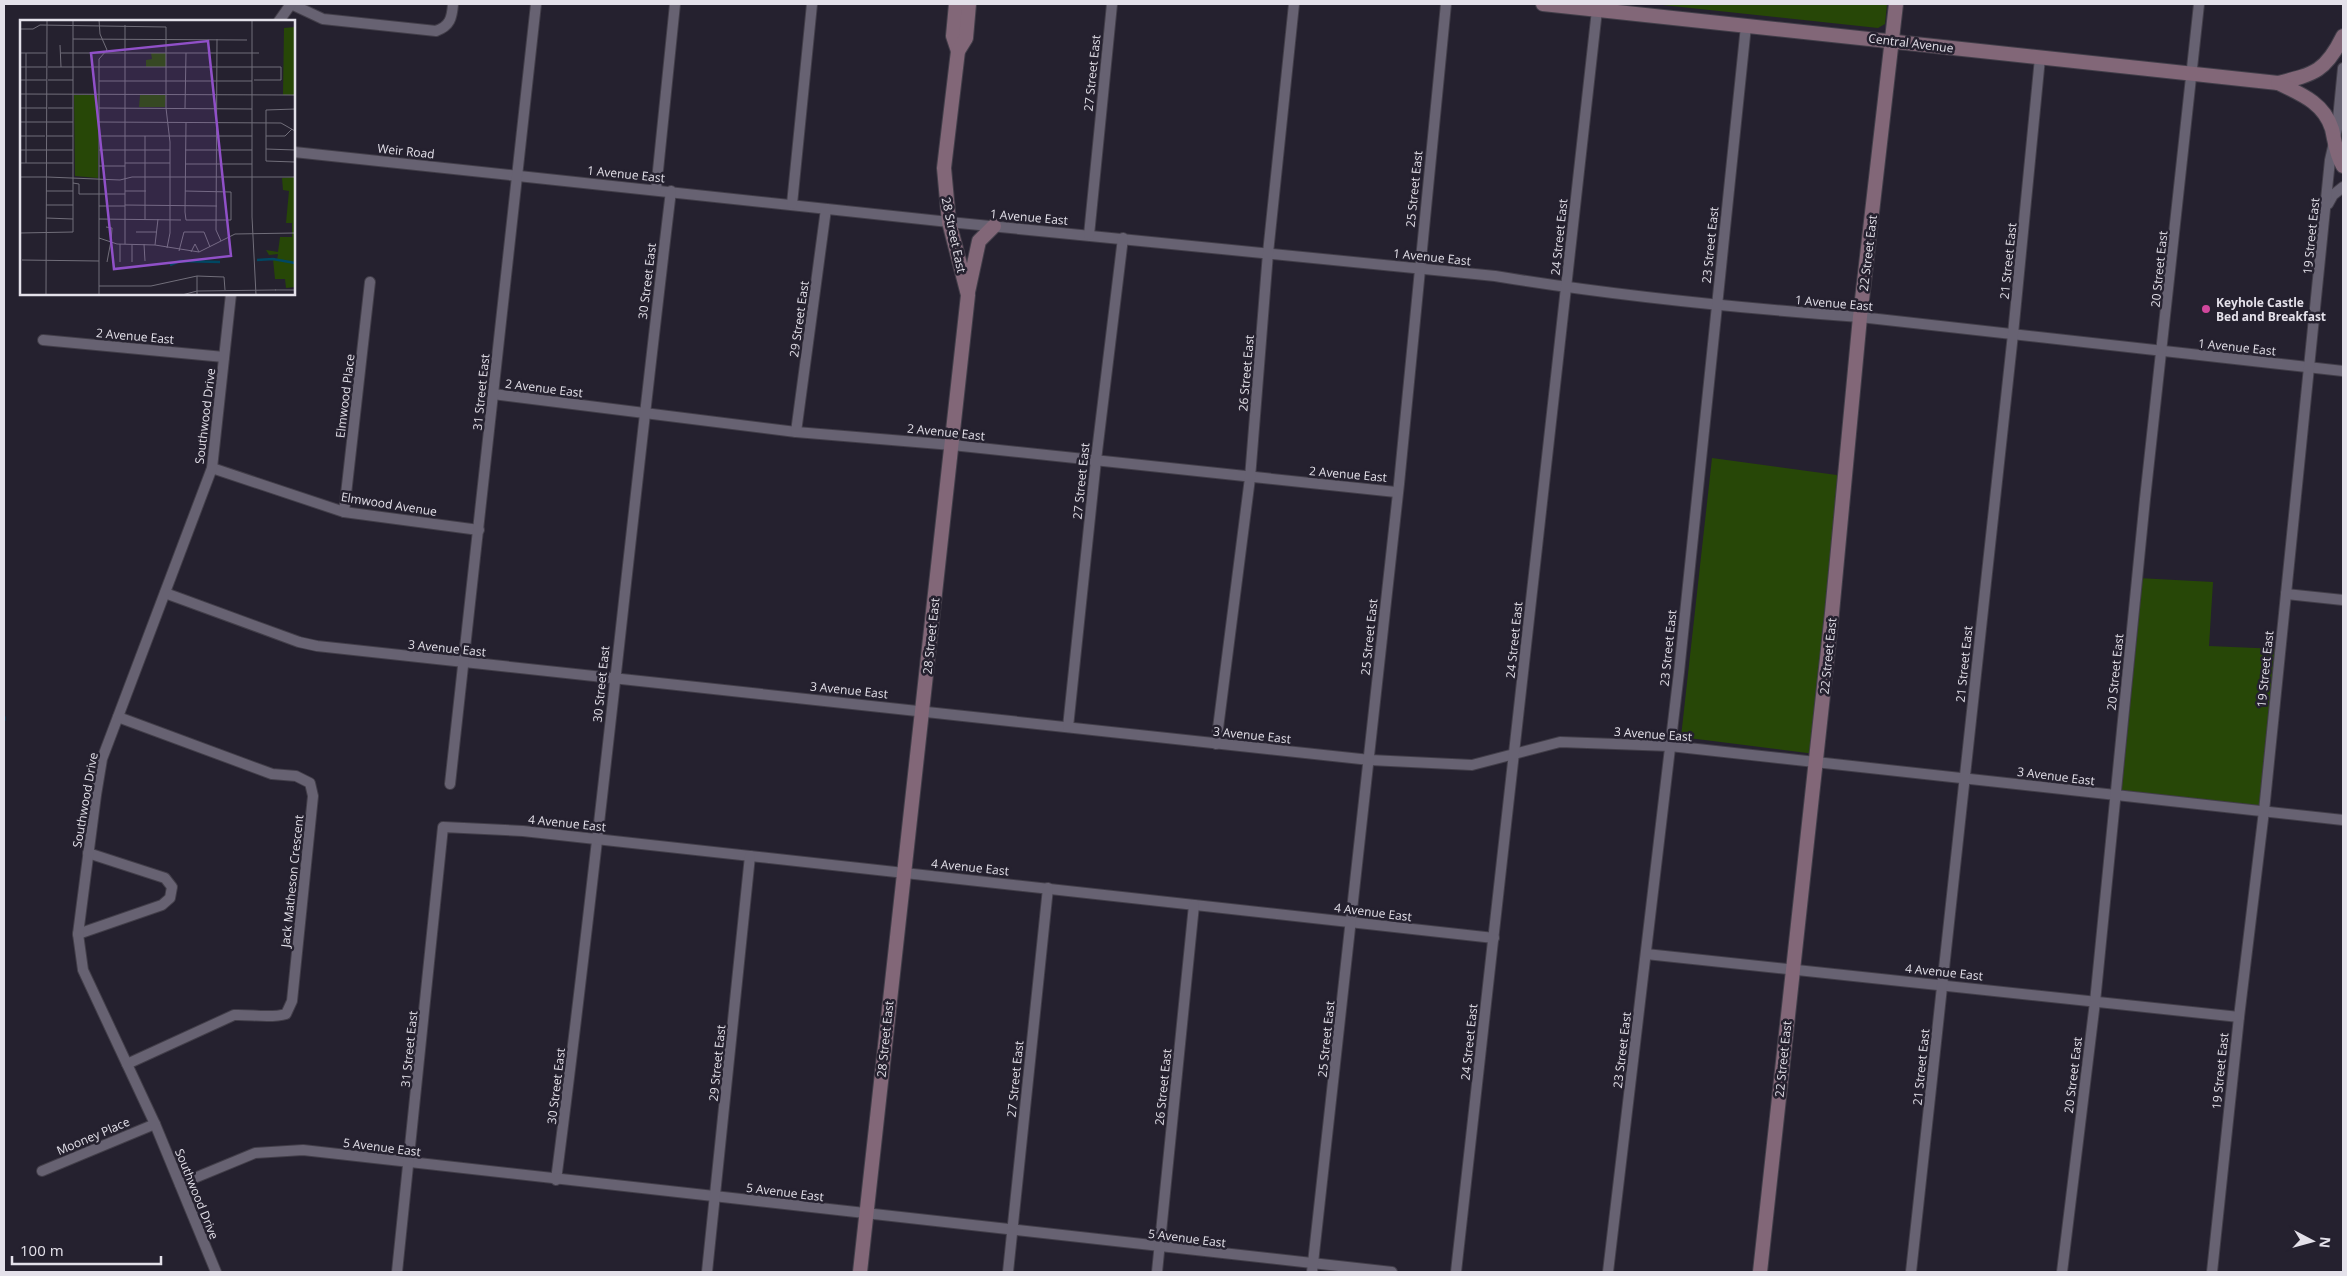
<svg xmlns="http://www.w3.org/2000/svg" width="2347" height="1276" font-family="'Open Sans',sans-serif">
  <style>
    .green { fill: #274707 }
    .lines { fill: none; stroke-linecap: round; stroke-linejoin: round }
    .stream { stroke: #004762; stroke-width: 3 }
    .street-casing { stroke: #423e49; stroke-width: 12 }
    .secondary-casing { stroke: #423e49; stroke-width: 16 }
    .street { stroke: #676272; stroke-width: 10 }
    .secondary { stroke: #826778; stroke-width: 14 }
    .hotel-dot { fill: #d1479c; stroke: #25212f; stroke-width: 2 }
    .labels { text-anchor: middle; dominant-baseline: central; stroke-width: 5; stroke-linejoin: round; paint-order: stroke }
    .street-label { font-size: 12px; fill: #e4e1ea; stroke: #25212f }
    .poi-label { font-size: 12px; font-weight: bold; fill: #e4e1ea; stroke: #25212f; text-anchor: start }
    .inset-river { fill: none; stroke: #004762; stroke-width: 2.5 }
    .inset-road { fill: none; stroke: #716e7a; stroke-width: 1 }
    .view { fill: #9050c8; fill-opacity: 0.15; stroke: #9050c8; stroke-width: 2.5 }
    .inset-edge { fill: none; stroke: #e4e1ea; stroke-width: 2.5 }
  </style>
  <rect width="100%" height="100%" fill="#25212f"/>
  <g class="green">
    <polygon points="1653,4 1887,4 1885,24 1878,28"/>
    <polygon points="1712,458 1844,476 1815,754 1681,737"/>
    <polygon points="2138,578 2213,582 2209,646 2279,649 2262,809 2116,794"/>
  </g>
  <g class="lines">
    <polyline class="stream" points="4,717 4,720"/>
    <g class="street-casing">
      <g id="street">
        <path d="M291,4l32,15 113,12c14,-5 16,-13 17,-27"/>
        <polyline points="279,21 291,4"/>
        <path d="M294,152l655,70 546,54c121,20 243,32 365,41l483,54"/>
        <polyline points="656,190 675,4"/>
        <polyline points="792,204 812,4"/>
        <polyline points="2328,204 2333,195 2343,187"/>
        <polyline points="1089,235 1112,4"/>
        <polyline points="43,340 224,357"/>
        <polyline points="493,394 796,432 952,445 1396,492"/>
        <polyline points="796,432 826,209"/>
        <polyline points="212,468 344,512 479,530"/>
        <polyline points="344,512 370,282"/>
        <polyline points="165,593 299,642 317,646 1370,760 1472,765 1560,742 1670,746 2343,820"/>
        <polyline points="2286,594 2343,600"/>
        <path d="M118,717l154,57 24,2 14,7 3,13 -21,205 -6,13c-17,5 -35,0 -52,1l-107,49"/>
        <polyline points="1068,727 1096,460 1123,238"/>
        <polyline points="1216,744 1250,478 1268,253 1294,4"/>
        <polyline points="450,784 536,4"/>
        <polyline points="78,934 162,905 170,898 172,887 165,878 88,853"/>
        <polyline points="1646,954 2239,1017"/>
        <polyline points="42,1171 155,1124"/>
        <path d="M556,1180c43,-329 75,-660 115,-989"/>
        <polyline points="180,1184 255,1153 303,1150 1392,1272"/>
        <polyline points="216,1272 155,1124 83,970 78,934 96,795 102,759 212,468 231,294"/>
        <polyline points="397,1272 443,827 523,831 1494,938"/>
        <polyline points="707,1272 750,856"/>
        <polyline points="1008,1272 1048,888"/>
        <polyline points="1157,1272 1194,905"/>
        <polyline points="1312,1272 1399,484 1446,4"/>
        <polyline points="1456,1272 1597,10"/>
        <polyline points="1608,1272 1679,672 1746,26"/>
        <polyline points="1911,1272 2013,334 2040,58"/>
        <polyline points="2062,1272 2095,1002 2145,499 2199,4"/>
        <polyline points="2212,1272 2239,1017 2264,811 2330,160 2337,129 2343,68"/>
      </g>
    </g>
    <g class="secondary-casing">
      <g id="secondary">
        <polyline points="956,4 953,36 958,51"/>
        <path d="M1543,4l735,79c37,-9 48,-12 65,-47"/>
        <path d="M2278,83c23,11 46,20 54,46 3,13 4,26 11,37"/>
        <polyline points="968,292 979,241 994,226"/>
        <polyline points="860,1272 968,295 949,222 944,168 958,51 966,38 969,4"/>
        <polyline points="1760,1272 1832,613 1860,317 1896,4"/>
      </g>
    </g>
    <use href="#street" class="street"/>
    <use href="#secondary" class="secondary"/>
  </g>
  <circle class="hotel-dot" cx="2206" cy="309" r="5"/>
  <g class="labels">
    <g class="street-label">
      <text transform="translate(1911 43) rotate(7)">Central Avenue</text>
      <text transform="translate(1092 73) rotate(-84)">27 Street East</text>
      <text transform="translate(406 151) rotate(6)">Weir Road</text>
      <text transform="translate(626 174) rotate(6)">1 Avenue East</text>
      <text transform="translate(1414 189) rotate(-84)">25 Street East</text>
      <text transform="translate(1029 217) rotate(5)">1 Avenue East</text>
      <text transform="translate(954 235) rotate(78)">28 Street East</text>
      <text transform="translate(2311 236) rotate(-84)">19 Street East</text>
      <text transform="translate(1559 237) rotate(-84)">24 Street East</text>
      <text transform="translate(1710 245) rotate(-84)">23 Street East</text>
      <text transform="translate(1868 253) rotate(-83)">22 Street East</text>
      <text transform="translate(1432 257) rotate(6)">1 Avenue East</text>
      <text transform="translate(2008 261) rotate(-84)">21 Street East</text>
      <text transform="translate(2159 269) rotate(-84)">20 Street East</text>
      <text transform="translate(647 281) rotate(-83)">30 Street East</text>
      <text transform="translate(1834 303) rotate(5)">1 Avenue East</text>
      <text transform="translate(799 319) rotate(-82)">29 Street East</text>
      <text transform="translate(135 336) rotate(5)">2 Avenue East</text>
      <text transform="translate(2237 347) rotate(6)">1 Avenue East</text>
      <text transform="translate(1246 373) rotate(-85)">26 Street East</text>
      <text transform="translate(544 388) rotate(7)">2 Avenue East</text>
      <text transform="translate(481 392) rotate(-84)">31 Street East</text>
      <text transform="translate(345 396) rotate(-83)">Elmwood Place</text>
      <text transform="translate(205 416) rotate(-83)">Southwood Drive</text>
      <text transform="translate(946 432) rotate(6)">2 Avenue East</text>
      <text transform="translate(1348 474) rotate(5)">2 Avenue East</text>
      <text transform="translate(1081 481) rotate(-84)">27 Street East</text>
      <text transform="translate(389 504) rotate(9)">Elmwood Avenue</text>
      <text transform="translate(931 636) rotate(-84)">28 Street East</text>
      <text transform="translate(1369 637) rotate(-84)">25 Street East</text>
      <text transform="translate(1514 640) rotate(-84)">24 Street East</text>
      <text transform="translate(447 648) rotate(6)">3 Avenue East</text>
      <text transform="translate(1668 648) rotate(-84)">23 Street East</text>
      <text transform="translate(1828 656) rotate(-84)">22 Street East</text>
      <text transform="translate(1964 664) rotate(-84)">21 Street East</text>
      <text transform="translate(2265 669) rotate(-84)">19 Street East</text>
      <text transform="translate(2115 672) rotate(-84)">20 Street East</text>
      <text transform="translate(601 684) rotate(-84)">30 Street East</text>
      <text transform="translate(849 690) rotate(6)">3 Avenue East</text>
      <text transform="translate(1653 734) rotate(4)">3 Avenue East</text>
      <text transform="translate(1252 735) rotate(6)">3 Avenue East</text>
      <text transform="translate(2056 776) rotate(7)">3 Avenue East</text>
      <text transform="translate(85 800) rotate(-80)">Southwood Drive</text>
      <text transform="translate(567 823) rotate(6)">4 Avenue East</text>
      <text transform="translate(970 867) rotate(6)">4 Avenue East</text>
      <text transform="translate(292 881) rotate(-84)">Jack Matheson Crescent</text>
      <text transform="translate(1373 912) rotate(7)">4 Avenue East</text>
      <text transform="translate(1944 972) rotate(6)">4 Avenue East</text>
      <text transform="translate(885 1039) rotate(-84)">28 Street East</text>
      <text transform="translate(1326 1039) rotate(-84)">25 Street East</text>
      <text transform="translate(1469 1042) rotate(-84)">24 Street East</text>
      <text transform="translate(409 1049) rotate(-84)">31 Street East</text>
      <text transform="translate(1622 1050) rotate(-83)">23 Street East</text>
      <text transform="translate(1783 1059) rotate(-84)">22 Street East</text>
      <text transform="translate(717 1063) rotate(-84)">29 Street East</text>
      <text transform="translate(1921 1067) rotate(-84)">21 Street East</text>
      <text transform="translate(2220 1071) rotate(-84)">19 Street East</text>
      <text transform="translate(2073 1075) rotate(-83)">20 Street East</text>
      <text transform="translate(1015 1079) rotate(-84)">27 Street East</text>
      <text transform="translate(556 1086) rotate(-83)">30 Street East</text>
      <text transform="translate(1163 1087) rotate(-84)">26 Street East</text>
      <text transform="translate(93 1136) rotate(-23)">Mooney Place</text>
      <text transform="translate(382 1147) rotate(7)">5 Avenue East</text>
      <text transform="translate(785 1192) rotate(7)">5 Avenue East</text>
      <text transform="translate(197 1194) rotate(68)">Southwood Drive</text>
      <text transform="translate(1187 1238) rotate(7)">5 Avenue East</text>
    </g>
    <g class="poi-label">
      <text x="2216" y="302">Keyhole Castle<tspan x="2216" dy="14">Bed and Breakfast</tspan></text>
    </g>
  </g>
  <g transform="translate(20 20)">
    <rect width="275" height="275" fill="#25212f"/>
    <path d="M275,7v68h-12l1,-67zM131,33h15v14h-20v-7l6,-1zM54,75h24v83l-23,-2zM120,75h26l-1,12h-26zM275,157v110l-9,1 -1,-9h-10l-2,-20 4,1 1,-6 -9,1 -3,-5 12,2 2,-15h12v-14h-6l3,-32 -6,-1 -1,-12z" fill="#274707"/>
    <path class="inset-river" d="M237,240l16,-1 22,4M150,245l10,-4 40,1"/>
    <path class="inset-road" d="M79,0l1,14 7,16M232,0v197l4,78M0,9h13l7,-4 126,2v81l4,34v91l-3,15M53,19l174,1M197,19l-1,191 5,11M40,25l1,22M0,33h26M41,33h198M0,47h26M28,47h233v13h-27M0,60h26M28,60h25M79,61h153M0,74l275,1M0,88h27M28,88h25M79,88l153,1M165,88l1,-55M275,89l-29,1v51l29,1M0,102h53M79,102l182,1 14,8M0,116h25M27,116h26M79,116h153M246,116h19l7,-7M246,129l29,1M0,130h53M79,130h71M165,130h67M0,143h53M6,143v-110M105,143h45M165,144h67M79,146h26M0,157h27M27,157l73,3 12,-3h120M232,157h43M53,163l6,1v10h46M26,171h27M105,171h21M165,171l46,1v28h-45l-1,-8 1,-90M26,185h27M105,185l92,1M79,186h26M26,198l27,1M79,199l82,1M125,199v-83M86,207l6,1 -1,14M116,212h21M0,213l53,-1v-212M79,218l18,6 38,1 44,7 36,-18 60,-1M105,224v-219M124,224l1,17M135,225l3,-26M159,231l5,-19h20l6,15M171,232l4,-8 4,8M2,240l77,1M87,242l4,-21M100,242v-18M112,242v-17M79,266h52l46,-10 27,1 1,13M255,270h20M26,275l1,-275M79,275v-236l8,-9M162,275l15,-4 79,-1M177,275v-19"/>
    <path class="view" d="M188,21l23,215 -117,13 -23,-216z"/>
    <rect width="275" height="275" class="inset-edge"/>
  </g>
  <rect width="2347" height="1276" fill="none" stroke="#e4e1ea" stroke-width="10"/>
  <g transform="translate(2312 1241) rotate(96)" stroke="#25212f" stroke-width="4" paint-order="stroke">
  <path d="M0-4L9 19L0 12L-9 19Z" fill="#e4e1ea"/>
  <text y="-8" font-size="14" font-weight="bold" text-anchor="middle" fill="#e4e1ea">N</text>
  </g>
  <path d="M12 1256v8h149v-8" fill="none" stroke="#e4e1ea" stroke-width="2.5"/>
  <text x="20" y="1256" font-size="15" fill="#e4e1ea" stroke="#25212f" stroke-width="4" paint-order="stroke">100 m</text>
</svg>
